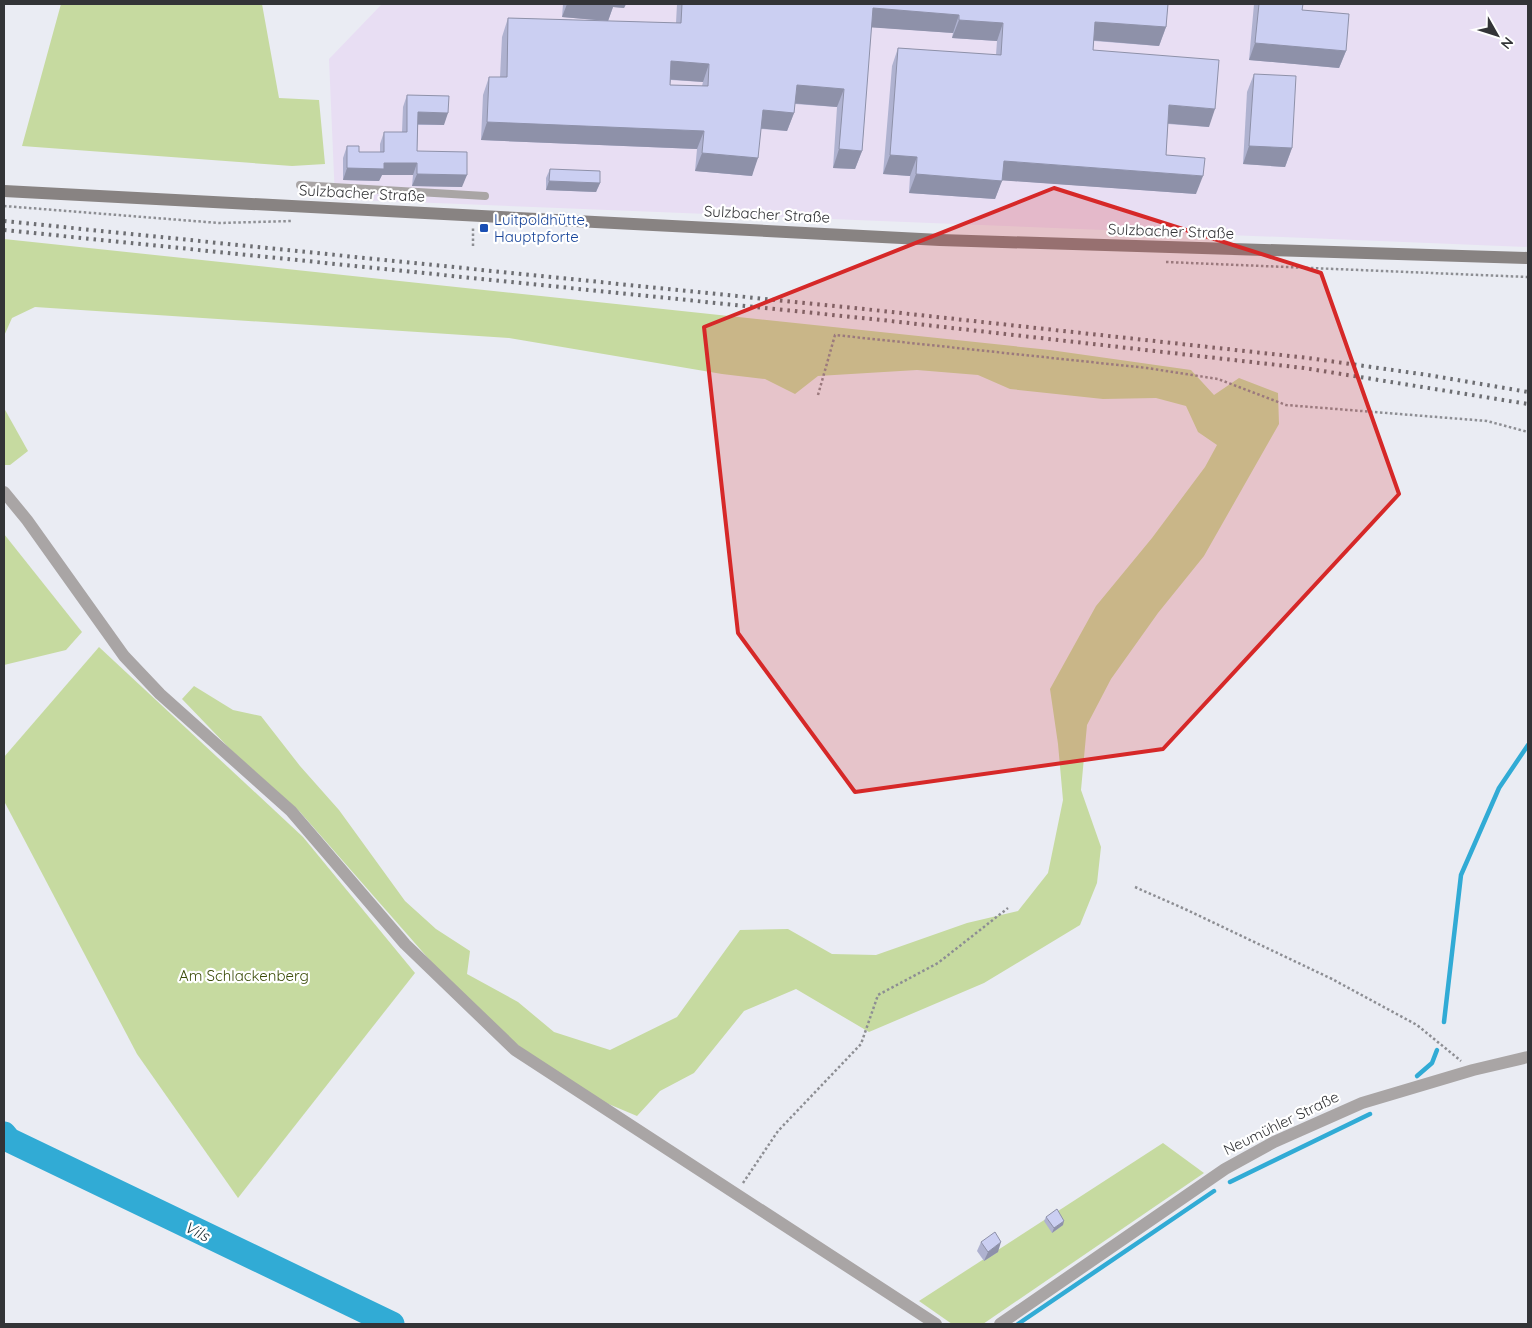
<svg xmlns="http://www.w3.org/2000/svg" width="1532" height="1328" font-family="Quicksand,sans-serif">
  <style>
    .industrial { fill: #e8def3 }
    .green { fill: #c6daa0 }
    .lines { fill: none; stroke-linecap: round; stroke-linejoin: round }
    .stream { stroke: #31abd5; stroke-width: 4.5 }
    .river { stroke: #31abd5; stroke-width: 25 }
    .path { stroke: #8d8e93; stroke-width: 2.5; stroke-dasharray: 2.5 2.5; stroke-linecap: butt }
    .service { stroke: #a9a5a5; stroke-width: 8 }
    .minor { stroke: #a9a5a5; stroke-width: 12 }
    .tertiary { stroke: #a9a5a5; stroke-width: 12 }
    .secondary { stroke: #888382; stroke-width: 12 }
    .rail { stroke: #6d6e72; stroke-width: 4; stroke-dasharray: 2.5 5; stroke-linecap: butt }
    .wall { fill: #afb2d0; fill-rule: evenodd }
    .shaded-wall { fill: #8e91a9 }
    .building { fill: #cbcff2; stroke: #8e91a9; fill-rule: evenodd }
    .marked { fill: #d62828; fill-opacity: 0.2; stroke: #d62828; stroke-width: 4; stroke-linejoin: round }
    .transit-dot { fill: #1a4fb4; stroke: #fff; stroke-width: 2 }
    .labels { text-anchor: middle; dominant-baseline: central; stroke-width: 4.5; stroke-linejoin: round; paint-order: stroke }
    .street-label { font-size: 15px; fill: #333437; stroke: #fff }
    .transit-label { font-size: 15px; fill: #164399; stroke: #fff; text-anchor: start }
    .park-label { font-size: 15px; fill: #3a4b08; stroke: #fff }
    .water-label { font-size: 16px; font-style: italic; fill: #192d35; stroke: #fff }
  </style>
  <rect width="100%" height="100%" fill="#eaecf3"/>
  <polygon class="industrial" points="382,4 1528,4 1528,247 335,199 329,59"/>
  <g class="green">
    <polygon points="61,4 262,4 279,98 319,100 325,164 292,166 22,146"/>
    <polygon points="4,239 1050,350 1191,370 1214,395 1239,378 1278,393 1279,424 1204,556 1158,613 1111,679 1087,725 1081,790 1101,847 1097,883 1080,925 984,983 869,1032 796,989 744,1011 694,1073 660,1091 637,1116 599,1100 535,1059 470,1006 300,812 231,750 182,699 194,686 233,710 261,716 300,766 339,810 405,901 436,929 470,951 467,974 518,1002 554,1032 610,1050 677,1017 740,930 788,929 832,954 876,955 967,923 1018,911 1048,873 1063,800 1058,744 1050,689 1096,606 1152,538 1205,467 1217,445 1198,432 1186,406 1156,398 1103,399 1010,389 978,375 917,370 818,376 795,394 765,379 722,374 509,338 35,307 12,318 4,336"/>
    <polygon points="4,408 28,451 10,465 4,465"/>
    <polygon points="4,534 82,632 66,650 4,665"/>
    <polygon points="99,647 303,837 415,973 238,1198 137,1054 4,801 4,757"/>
    <polygon points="1163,1143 1204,1173 983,1324 952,1324 919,1301"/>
  </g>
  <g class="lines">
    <g class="stream">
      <polyline points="1444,1022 1461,875 1499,788 1528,745"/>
      <polyline points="1417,1076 1432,1063 1437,1050"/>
      <polyline points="1230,1182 1370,1114"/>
      <polyline points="1018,1324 1214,1191"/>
    </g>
    <polyline class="river" points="4,1134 9,1140 392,1324"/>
    <g class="path">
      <polyline points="4,206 219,223 292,221"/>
      <polyline points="473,246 473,227"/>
      <polyline points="1166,262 1528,277"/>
      <polyline points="818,395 835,335 1147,368 1218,379 1286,405 1487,421 1528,432"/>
      <polyline points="1135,887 1187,910 1332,979 1417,1025 1461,1061"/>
      <polyline points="743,1183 778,1131 861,1044 878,995 938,963 1008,908"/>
    </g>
    <polyline class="service" points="300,185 485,196"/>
    <polyline class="minor" points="4,492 27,520 124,656 160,694 291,811 405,944 515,1050 936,1324"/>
    <polyline class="tertiary" points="1000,1324 1225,1169 1274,1142 1362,1103 1473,1070 1528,1057"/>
    <polyline class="secondary" points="4,191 940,240 1528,258"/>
    <g class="rail">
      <polyline points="4,221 883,311 1308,358 1428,375 1528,392"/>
      <polyline points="4,230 882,320 1304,368 1528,404"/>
    </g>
  </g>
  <g class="wall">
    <path d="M563,4h63l-2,4 -11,-1 -5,14 68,2 1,-19h491l-2,23 -7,19 -65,-5 -1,9 116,77 -41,-3 -2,31 30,39 -194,-14 -7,19 -86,-6 1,-17 -27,-2 9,-108 6,-18 98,7 1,-14 -45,-3 1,-5 -82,-6 -9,124 -7,18 -22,-1 4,-61 -42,-3 -1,9 -7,18 -26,-2 -9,47 -57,-5 2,-22 -216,-9 2,-45 6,-18h11l2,-40 6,-19 98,3 -44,-4zM671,80l32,2 -1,4 -32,-1z"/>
    <polygon points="1254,4 1303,4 1302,10 1346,51 1339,68 1249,60"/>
    <polygon points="1254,74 1292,148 1285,167 1243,164 1247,92"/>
    <polygon points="407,95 444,125 418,125 417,151 462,187 412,186 413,175 382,175 379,181 343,180 343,158 347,146 359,152 380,152 380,144 384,132 402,132 403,107"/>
    <polygon points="550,169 600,183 596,192 546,190 546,178"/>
    <polygon points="1046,1217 1063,1225 1052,1233 1044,1221"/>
    <polygon points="981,1242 998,1252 984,1261 977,1251"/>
  </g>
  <g class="shaded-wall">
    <polygon points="567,4 626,4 624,8 613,7 608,21 562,17"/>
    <polygon points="873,8 959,15 953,33 866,27"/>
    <polygon points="959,20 1003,23 997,41 952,38"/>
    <polygon points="1095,22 1166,27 1159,46 1089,40"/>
    <polygon points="1255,43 1346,51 1339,68 1249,60"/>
    <polygon points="671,61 709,64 703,82 664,79"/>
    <polygon points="797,85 844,89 837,107 790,103"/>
    <polygon points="1169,105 1215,109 1209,127 1163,123"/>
    <polygon points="763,110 794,113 787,131 756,128"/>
    <polygon points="418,112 448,113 444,125 414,124"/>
    <polygon points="487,122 704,131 697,149 481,140"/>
    <polygon points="1249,146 1292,148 1285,167 1243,164"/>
    <polygon points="839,149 862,151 855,169 833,168"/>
    <polygon points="702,153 758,158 752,176 695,171"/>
    <polygon points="890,155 917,157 910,176 883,174"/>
    <polygon points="1004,161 1203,176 1196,194 997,180"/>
    <polygon points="384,163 417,163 413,175 382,175 379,181 343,180 347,168"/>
    <polygon points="417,174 467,175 462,187 412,186"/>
    <polygon points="916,174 1002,181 995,199 909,193"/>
    <polygon points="549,181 600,183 596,192 546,190"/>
    <polygon points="1064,1221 1063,1225 1052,1233 1054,1228"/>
    <polygon points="1001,1242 998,1252 984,1261 988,1252"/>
  </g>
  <g class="building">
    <path d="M682,4h486l-2,23 -71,-5 -2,28 126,10 -4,49 -46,-4 -3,50 39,3 -2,18 -199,-15 -2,20 -86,-7 1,-17 -27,-2 8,-107 103,7 2,-32 -44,-3v-5l-86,-7 -11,143 -23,-2 5,-60 -47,-4 -3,28 -31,-3 -5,48 -56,-5 2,-22 -217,-9 2,-45h18l1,-59 173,5zM671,61l38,3 -1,22 -38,-1z"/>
    <polygon points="1259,4 1303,4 1302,10 1349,14 1346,51 1255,43"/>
    <polygon points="1254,74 1296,76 1292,148 1249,146"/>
    <polygon points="407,95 449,96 448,113 418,112 417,151 467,152 467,175 417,174 417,163 384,163 384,169 347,168 347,146 359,146 359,152 384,152 384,132 407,132"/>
    <polygon points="550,169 600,171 600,183 549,181"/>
    <polygon points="1057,1209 1064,1221 1054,1228 1046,1217"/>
    <polygon points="995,1232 1001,1242 988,1252 981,1242"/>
  </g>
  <path class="marked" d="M1054,188l267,85 78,221 -236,255 -308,43 -117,-159 -34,-306z"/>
  <rect class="transit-dot" x="479" y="223" width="10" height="10" rx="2.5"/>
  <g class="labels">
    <g class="street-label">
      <text transform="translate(362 193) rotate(3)">Sulzbacher Straße</text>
      <text transform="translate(767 214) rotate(3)">Sulzbacher Straße</text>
      <text transform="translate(1171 231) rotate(2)">Sulzbacher Straße</text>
      <text transform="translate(1281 1123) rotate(-26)">Neumühler Straße</text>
    </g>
    <g class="transit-label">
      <text x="494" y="219">Luitpoldhütte,<tspan x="494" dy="17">Hauptpforte</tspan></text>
    </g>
    <g class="park-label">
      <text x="244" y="975">Am Schlackenberg</text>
    </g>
    <g class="water-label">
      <text transform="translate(197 1231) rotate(26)">Vils</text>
    </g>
  </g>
  <rect width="1532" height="1328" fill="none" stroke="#333437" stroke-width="10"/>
  <g transform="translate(1497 35) rotate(129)" stroke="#ffffff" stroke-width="4" paint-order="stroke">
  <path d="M0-4L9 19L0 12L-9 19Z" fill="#333437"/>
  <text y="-8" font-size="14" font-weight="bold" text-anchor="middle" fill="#333437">N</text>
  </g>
</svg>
